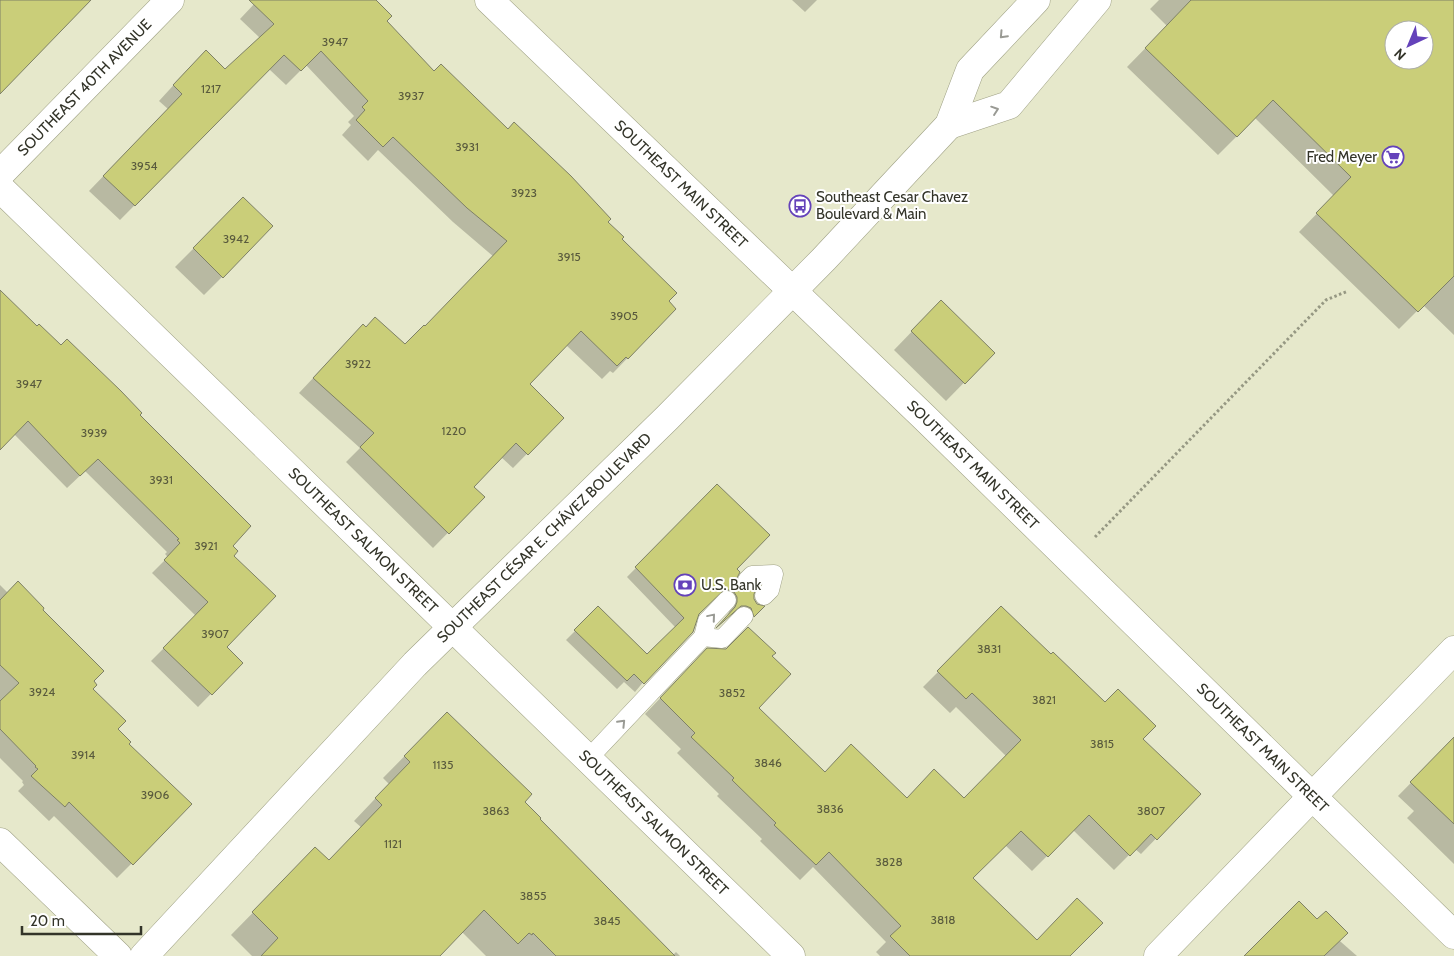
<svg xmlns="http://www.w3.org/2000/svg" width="1454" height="956" font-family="Cabin,sans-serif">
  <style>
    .shadow { fill: #0003; fill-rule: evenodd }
    .building { fill: #cace79; stroke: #7e8066; fill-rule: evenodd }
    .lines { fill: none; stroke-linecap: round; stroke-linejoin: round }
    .service-casing { stroke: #9fa185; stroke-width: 19 }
    .minor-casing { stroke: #9fa185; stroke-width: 29 }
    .primary-casing { stroke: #9fa185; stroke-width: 29 }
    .path { stroke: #969883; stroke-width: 3; stroke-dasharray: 2.5 2.5; stroke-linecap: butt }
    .service { stroke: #fff; stroke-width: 18 }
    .minor { stroke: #fff; stroke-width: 28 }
    .primary { stroke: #fff; stroke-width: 28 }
    .oneway { stroke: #999a94 }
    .labels { text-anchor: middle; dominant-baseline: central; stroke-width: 4; stroke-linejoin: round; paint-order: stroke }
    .number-label { font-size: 12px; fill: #595a3d }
    .street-label { font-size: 15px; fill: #333429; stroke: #fff }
    .poi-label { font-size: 15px; fill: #333429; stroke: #fff; text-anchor: start }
  </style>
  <rect width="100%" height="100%" fill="#e6e8cb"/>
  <g class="shadow">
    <polygon points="258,0 374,0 385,21 434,73 606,222 667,302 675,309 613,373 610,371 602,379 566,345 528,384 562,418 513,468 501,457 472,487 483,497 433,548 346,462 360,448 299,393 348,341 405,346 425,328 494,257 453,222 378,150 368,161 342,135 351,125 348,122 354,116 306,65 286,85 269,69 120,220 89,191 168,109 159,101 191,66 225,71 260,38 240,19"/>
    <polygon points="792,0 817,0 805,12"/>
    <path d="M1159,0h295v335l-31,-30 -24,24 -100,-97 35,-36 -79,-78 -37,37 -91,-88 40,-41 -17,-17zM1394,30h30v30h-30z"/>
    <polygon points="243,199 222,277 204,295 175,267"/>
    <polygon points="0,292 37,328 138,415 231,546 232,556 225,647 241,663 198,707 151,661 196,616 152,573 168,557 165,554 167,552 85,471 67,488 14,434 0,444"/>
    <polygon points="923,320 993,353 946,401 894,350"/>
    <polygon points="717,486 738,588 753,600 756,605 762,607 745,624 736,614 730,615 726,618 729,612 728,606 719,598 710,601 635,692 624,682 617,689 566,640 598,608 647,656 676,628 627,577"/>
    <polygon points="0,585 8,593 41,610 92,681 91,689 127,744 191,804 117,878 54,816 49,821 18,791 24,785 22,782 23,781 0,758"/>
    <polygon points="1002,608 1199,794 1141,854 1135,849 1114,870 1073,830 1032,871 1005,845 972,878 1052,956 880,956 876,952 886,942 813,867 800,880 760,841 762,839 717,796 719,794 677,753 681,749 645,714 692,665 771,656 757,708 824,774 906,799 964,800 1006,756 956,707 950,713 923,687"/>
    <polygon points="447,713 538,819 673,955 676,952 680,956 486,956 462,932 439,956 252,956 231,935 294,871 329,862 362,828 354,821 389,784 383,778"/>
    <polygon points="1454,739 1454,864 1407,818 1414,811 1398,796"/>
    <polygon points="1317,921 1357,956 1246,956"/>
  </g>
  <g class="building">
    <polygon points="0,0 91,0 0,94"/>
    <polygon points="249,0 376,0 392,16 387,21 434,71 441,64 508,129 514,122 571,176 611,219 608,222 624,237 622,239 677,293 669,301 676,309 628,359 626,357 617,366 581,331 530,384 564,418 528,455 516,443 474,487 485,497 449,534 360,447 374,433 313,378 363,324 366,327 375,317 405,344 424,325 425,326 507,241 467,208 393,137 383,147 356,120 365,110 362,107 368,101 321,51 301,71 284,55 135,206 103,176 182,94 173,85 206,50 225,69 274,24"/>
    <path d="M1191,0h263v276l-36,36 -102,-99 35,-36 -78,-77 -36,37 -92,-89zM1394,30h30v30h-30z"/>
    <polygon points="243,197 273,226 223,278 193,248"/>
    <polygon points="0,290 37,326 39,324 61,345 67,339 121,391 142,413 140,415 251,526 233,546 238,551 234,556 276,596 227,647 243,663 212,695 163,648 208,602 164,560 180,543 177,540 179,539 98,459 80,476 28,421 0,450"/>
    <polygon points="941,300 995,353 965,384 911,331"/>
    <polygon points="717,484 770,535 737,569 740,572 737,578 739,587 744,590 749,590 755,587 757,588 754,594 754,599 757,604 765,606 754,617 751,608 746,606 741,606 716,628 735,607 737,602 737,597 734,592 729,590 724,590 699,614 693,632 644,684 634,674 627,681 574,630 598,606 647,654 684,618 635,567"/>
    <polygon points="18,581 44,608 43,610 104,671 94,681 97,685 93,689 126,721 118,729 131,742 129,744 192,804 133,865 69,802 65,807 31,776 38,769 35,767 36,766 0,729 0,701 19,683 0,665 0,600"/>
    <polygon points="1001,606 1051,654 1053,652 1105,702 1118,689 1156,726 1143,739 1201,794 1157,840 1151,834 1130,856 1089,815 1048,857 1021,831 973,878 1037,940 1077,898 1103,923 1070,956 910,956 890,936 901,926 829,852 816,865 774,825 776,823 732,780 734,778 691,737 695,733 660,698 707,648 726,649 748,627 776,653 772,656 791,674 759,708 825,772 851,744 907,798 934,769 964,798 1021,740 972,693 966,699 937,671"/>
    <polygon points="447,712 532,794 525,802 541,818 540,819 675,956 556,956 533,933 532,935 529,933 518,944 484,910 440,956 261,956 278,938 252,912 315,847 329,860 382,805 375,798 410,762 404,756"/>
    <polygon points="1454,737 1454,824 1410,782"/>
    <polygon points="1299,901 1317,919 1326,911 1348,933 1324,956 1244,956"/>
  </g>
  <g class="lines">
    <g class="service-casing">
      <g id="service">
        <polyline points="747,580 752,575 774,574 770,590 764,596"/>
        <polyline points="703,637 707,621 727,600"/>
        <polyline points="588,759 703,637 722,639 744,616"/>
      </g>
    </g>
    <g class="minor-casing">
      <g id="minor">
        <path id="s1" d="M489,0l435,417 530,518"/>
        <path id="s2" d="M0,174l170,-174"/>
        <path id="s3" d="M0,188l791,768"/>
        <polyline points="0,842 118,956"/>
        <polyline points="1158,956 1454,650"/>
      </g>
    </g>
    <g class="primary-casing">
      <g id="primary">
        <polyline points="949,125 1009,105 1097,0"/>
        <path id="s4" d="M144,956l271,-292 252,-246 157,-159 125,-134 21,-55 66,-70"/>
      </g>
    </g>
    <polyline class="path" points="1095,537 1326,300 1348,291"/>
    <use href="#service" class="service"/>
    <use href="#minor" class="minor"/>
    <use href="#primary" class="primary"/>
  </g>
  <defs><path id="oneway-chevron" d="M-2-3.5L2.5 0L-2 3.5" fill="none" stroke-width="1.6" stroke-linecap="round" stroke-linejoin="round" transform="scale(1.25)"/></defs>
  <g class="oneway">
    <use href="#oneway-chevron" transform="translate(1003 35) rotate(133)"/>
    <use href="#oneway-chevron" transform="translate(995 110) rotate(-19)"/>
    <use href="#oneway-chevron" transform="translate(712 617) rotate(-50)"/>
    <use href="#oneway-chevron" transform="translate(622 723) rotate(-46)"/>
  </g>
  <defs>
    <g id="supermarket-ring" transform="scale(1.125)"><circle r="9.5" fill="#fff" stroke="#6442ba" stroke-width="1.5"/><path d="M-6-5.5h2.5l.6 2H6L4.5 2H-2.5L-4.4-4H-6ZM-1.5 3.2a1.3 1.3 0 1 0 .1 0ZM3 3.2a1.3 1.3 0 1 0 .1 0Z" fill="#6442ba"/></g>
    <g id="bus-ring" transform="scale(1.125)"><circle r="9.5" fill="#fff" stroke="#6442ba" stroke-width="1.5"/><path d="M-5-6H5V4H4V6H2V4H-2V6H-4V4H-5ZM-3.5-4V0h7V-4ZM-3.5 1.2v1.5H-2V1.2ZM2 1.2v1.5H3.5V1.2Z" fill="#6442ba"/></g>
    <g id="bank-ring" transform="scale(1.125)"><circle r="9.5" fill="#fff" stroke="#6442ba" stroke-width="1.5"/><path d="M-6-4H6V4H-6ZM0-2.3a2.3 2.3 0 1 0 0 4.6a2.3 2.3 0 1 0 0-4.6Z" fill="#6442ba"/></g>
  </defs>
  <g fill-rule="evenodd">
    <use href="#supermarket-ring" x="1393" y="157"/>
    <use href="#bus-ring" x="800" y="206"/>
    <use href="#bank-ring" x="685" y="585"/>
  </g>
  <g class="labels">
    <g class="number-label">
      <text x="335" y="41">3947</text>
      <text x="211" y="88">1217</text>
      <text x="411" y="95">3937</text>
      <text x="467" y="146">3931</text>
      <text x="144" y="165">3954</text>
      <text x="524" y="192">3923</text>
      <text x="236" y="238">3942</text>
      <text x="569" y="256">3915</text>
      <text x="624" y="315">3905</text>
      <text x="358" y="363">3922</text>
      <text x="29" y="383">3947</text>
      <text x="454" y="430">1220</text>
      <text x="94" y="432">3939</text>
      <text x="161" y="479">3931</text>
      <text x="206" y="545">3921</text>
      <text x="215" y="633">3907</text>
      <text x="989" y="648">3831</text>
      <text x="42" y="691">3924</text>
      <text x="732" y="692">3852</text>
      <text x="1044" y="699">3821</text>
      <text x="1102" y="743">3815</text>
      <text x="83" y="754">3914</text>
      <text x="768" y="762">3846</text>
      <text x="443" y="764">1135</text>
      <text x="155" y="794">3906</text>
      <text x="830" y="808">3836</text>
      <text x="496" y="810">3863</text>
      <text x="1151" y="810">3807</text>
      <text x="393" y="843">1121</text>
      <text x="889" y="861">3828</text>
      <text x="533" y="895">3855</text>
      <text x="943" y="919">3818</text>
      <text x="607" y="920">3845</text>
    </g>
    <g class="street-label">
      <text stroke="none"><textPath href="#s2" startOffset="121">SOUTHEAST 40TH AVENUE</textPath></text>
      <text stroke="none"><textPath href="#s1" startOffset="266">SOUTHEAST MAIN STREET</textPath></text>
      <text stroke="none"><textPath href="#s1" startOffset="671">SOUTHEAST MAIN STREET</textPath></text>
      <text stroke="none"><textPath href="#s4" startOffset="579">SOUTHEAST CÉSAR E. CHÁVEZ BOULEVARD</textPath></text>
      <text stroke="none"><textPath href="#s3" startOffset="506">SOUTHEAST SALMON STREET</textPath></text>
      <text stroke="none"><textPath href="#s1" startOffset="1076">SOUTHEAST MAIN STREET</textPath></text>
      <text stroke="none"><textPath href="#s3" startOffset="911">SOUTHEAST SALMON STREET</textPath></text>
    </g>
    <g class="poi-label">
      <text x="1377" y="157" text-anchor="end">Fred Meyer</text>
      <text x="816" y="197">Southeast Cesar Chavez<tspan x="816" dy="17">Boulevard &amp; Main</tspan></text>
      <text x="701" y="585">U.S. Bank</text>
    </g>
  </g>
  <g transform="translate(1409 45) rotate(224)"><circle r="24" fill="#ffffff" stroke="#adaea9"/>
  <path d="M0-4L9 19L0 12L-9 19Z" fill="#6442ba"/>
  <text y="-8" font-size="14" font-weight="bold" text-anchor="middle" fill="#333429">N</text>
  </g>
  <path d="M22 926v8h119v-8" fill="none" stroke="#333429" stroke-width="2.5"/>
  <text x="30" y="926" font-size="15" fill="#333429" stroke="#ffffff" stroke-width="4" paint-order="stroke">20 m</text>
</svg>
